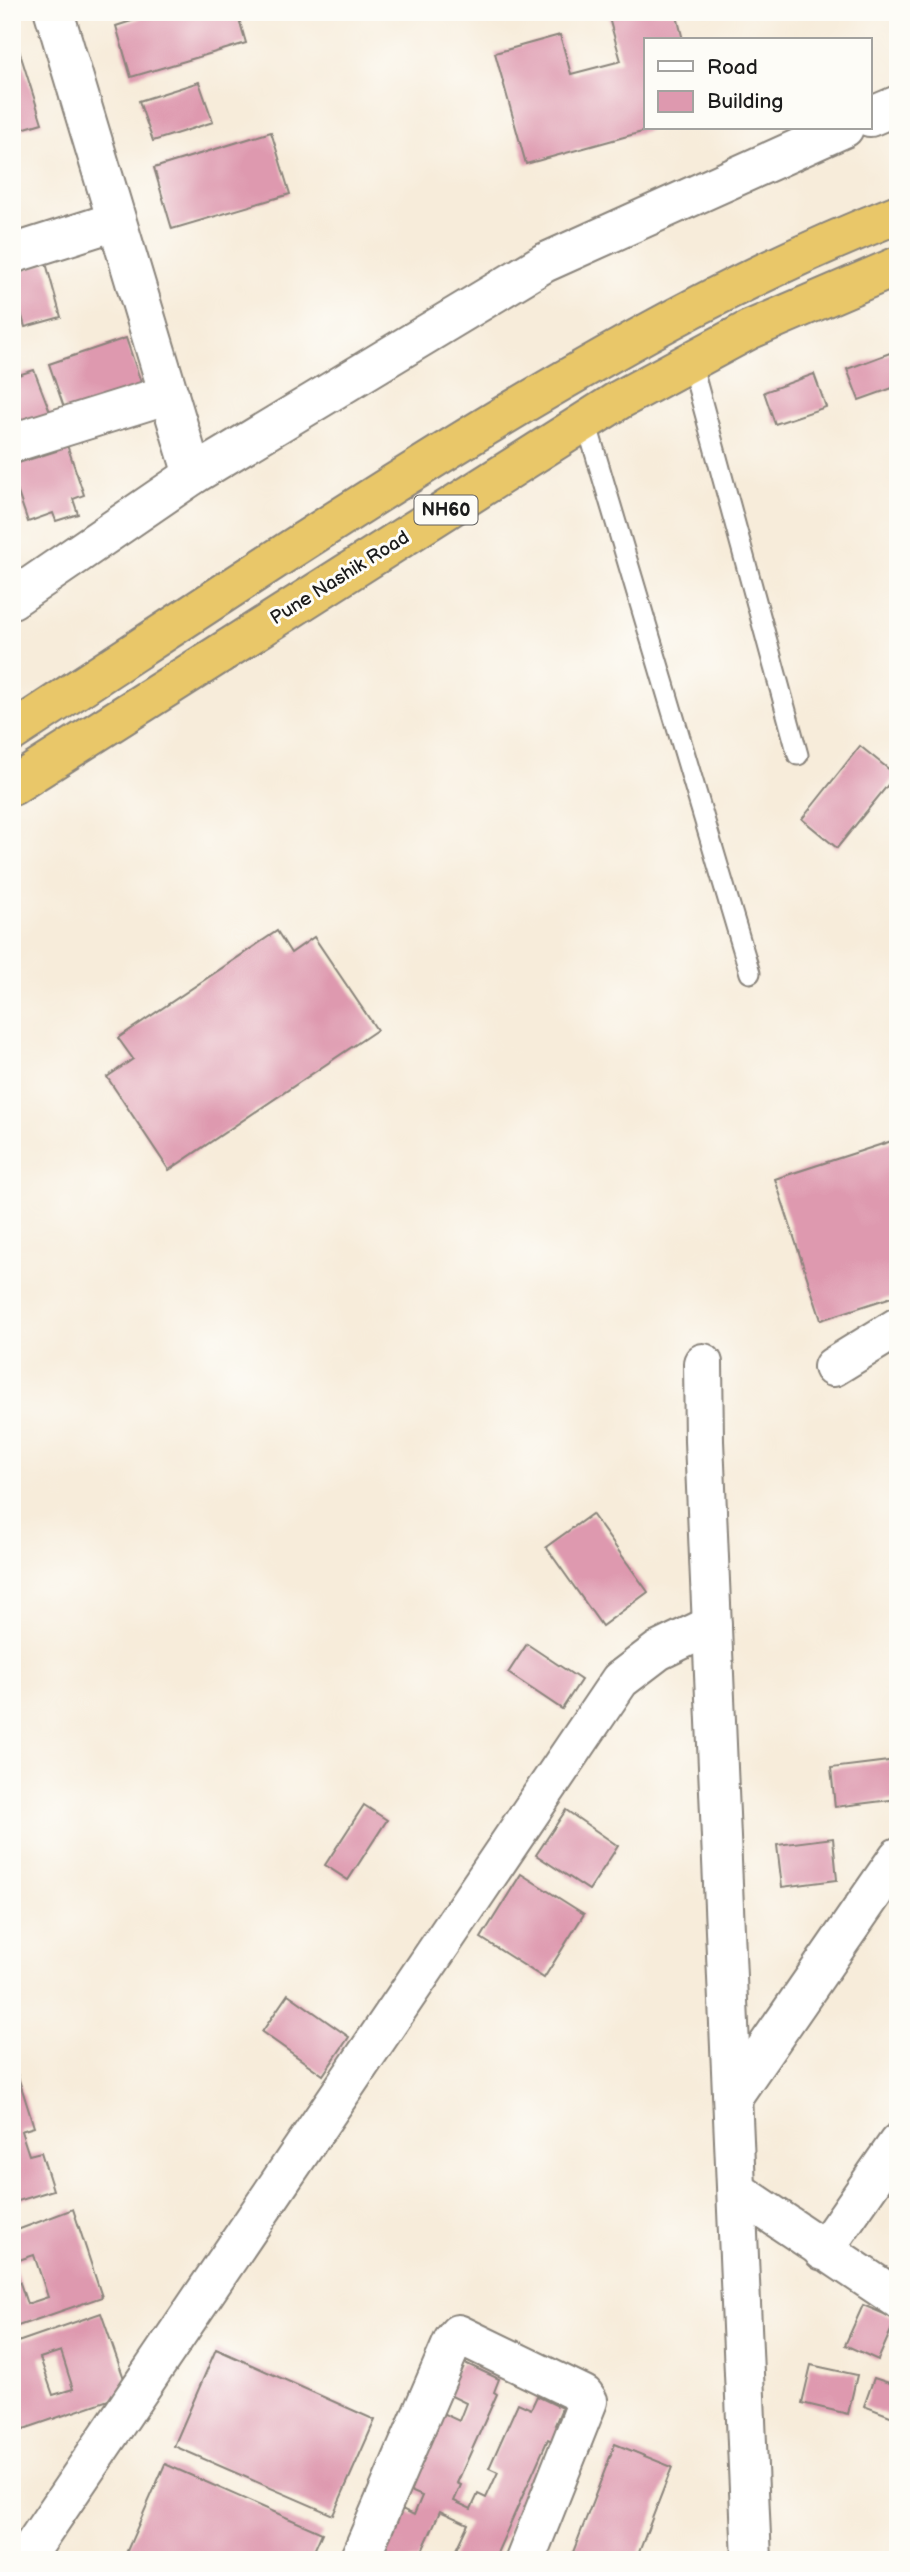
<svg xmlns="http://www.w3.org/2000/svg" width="910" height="2572" font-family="'Balsamiq Sans',sans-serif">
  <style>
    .building { fill: #de99af; fill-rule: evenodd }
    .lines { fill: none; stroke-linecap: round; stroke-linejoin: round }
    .lane-casing { stroke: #8a847b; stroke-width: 23 }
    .street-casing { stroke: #8a847b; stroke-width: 42 }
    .highway-casing { stroke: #8a847b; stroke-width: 42 }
    .lane { stroke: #fff; stroke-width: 19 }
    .street { stroke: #fff; stroke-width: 38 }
    .highway { stroke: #e9c769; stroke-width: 38 }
    .labels { text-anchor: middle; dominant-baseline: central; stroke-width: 6; stroke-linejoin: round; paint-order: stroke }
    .shield { fill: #fdfcf7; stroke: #605f5e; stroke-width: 2 }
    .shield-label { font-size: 18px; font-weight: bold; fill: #1c1c1c }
    .street-label { font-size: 19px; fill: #1c1c1c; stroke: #fdfcf7 }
  </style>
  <rect width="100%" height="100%" fill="#fdfcf7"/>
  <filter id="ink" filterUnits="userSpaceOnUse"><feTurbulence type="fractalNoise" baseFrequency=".0143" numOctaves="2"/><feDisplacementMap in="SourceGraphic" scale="14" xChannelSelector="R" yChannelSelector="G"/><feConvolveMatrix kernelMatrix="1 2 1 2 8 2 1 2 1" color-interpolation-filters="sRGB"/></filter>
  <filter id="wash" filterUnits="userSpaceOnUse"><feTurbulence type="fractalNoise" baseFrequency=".00686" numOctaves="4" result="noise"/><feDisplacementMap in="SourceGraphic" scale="28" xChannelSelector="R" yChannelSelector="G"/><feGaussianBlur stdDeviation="1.57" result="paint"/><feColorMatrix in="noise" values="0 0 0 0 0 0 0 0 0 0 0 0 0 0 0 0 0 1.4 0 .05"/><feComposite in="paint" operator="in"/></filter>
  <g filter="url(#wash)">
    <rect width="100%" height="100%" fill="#f7ecda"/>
    <g id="blocks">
      <g class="building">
        <polygon points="159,12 237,12 246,43 131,77 116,26"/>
        <polygon points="630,12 676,12 683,40 646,40 646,128 653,129 526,164 495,53 560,35 571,74 621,61 609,18"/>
        <polygon points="12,28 42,123 12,132"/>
        <polygon points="199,82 213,122 153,141 139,101"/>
        <polygon points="271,132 290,194 172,229 154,168"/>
        <polygon points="46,263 61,317 25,327 12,280 12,272"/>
        <polygon points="126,338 146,397 69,422 49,364"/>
        <polygon points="898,350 898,386 859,400 847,369"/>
        <polygon points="34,370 54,422 12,435 12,377"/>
        <polygon points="814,374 826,407 775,424 764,392"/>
        <polygon points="66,442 84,495 73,499 78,514 56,521 53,513 28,522 12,475 12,465 56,451 54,446"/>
        <polygon points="860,746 896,775 837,848 802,819"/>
        <polygon points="277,931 291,953 314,937 377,1030 169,1170 107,1077 133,1059 118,1038"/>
        <polygon points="898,1139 898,1295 821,1320 775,1179"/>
        <polygon points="592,1514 648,1592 602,1626 546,1547"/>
        <polygon points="527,1644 581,1680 562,1709 508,1673"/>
        <polygon points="897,1760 898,1799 835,1807 831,1768"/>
        <polygon points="364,1805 387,1820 348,1880 325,1865"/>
        <polygon points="566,1810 618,1846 589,1890 536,1855"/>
        <polygon points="833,1838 837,1880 782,1887 777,1845"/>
        <polygon points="521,1874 584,1914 544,1978 481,1938"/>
        <polygon points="288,1994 349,2037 323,2075 262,2032"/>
        <polygon points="13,2061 34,2127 21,2131 29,2155 41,2152 53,2190 12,2203"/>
        <path d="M73,2209l29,88 -90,31v-96zM34,2255l14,42 -21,7 -14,-42z"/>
        <polygon points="863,2305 896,2319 878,2360 845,2345"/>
        <path d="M101,2313l28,80 -117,40v-89zM61,2351l12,38 -20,6 -13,-37z"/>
        <polygon points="216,2349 375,2420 333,2515 174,2446"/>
        <polygon points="463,2362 499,2379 494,2392 497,2394 457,2483 461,2485 454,2501 471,2509 478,2494 486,2498 498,2472 489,2468 518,2403 531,2409 537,2396 562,2408 555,2425 566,2429 559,2444 548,2439 494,2560 451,2560 468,2524 440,2511 418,2560 374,2560 398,2507 414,2515 422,2496 406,2489 440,2412 459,2421 466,2403 437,2389"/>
        <polygon points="811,2365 857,2375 848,2414 802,2403"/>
        <polygon points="874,2378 898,2386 898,2419 864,2406"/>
        <polygon points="615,2444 672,2467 636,2560 570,2560"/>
        <polygon points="165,2464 322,2533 310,2560 123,2560"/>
      </g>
    </g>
  </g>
  <g filter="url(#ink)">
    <use href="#blocks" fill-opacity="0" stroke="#8a847b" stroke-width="2"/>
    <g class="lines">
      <g class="lane-casing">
        <g id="lane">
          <polyline points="691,362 798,755"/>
          <polyline points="586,422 750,973"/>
        </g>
      </g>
      <g class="street-casing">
        <g id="street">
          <polyline points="54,12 193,475"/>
          <polyline points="870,117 898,105"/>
          <polyline points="12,254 116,221"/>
          <polyline points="12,443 169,394"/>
          <polyline points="12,599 193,475 544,263 844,128"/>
          <polyline points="703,1363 704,1441 752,2560"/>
          <polyline points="833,1367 898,1327"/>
          <polyline points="733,2096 898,1857"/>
          <polyline points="737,2191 898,2299"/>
          <polyline points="823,2251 898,2143"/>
          <polyline points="24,2560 620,1680 658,1651 712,1625"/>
          <polyline points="359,2560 453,2341 458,2334 584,2395 588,2401 525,2560"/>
        </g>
      </g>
      <g class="highway-casing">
        <g id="highway">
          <path d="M12,732c161,-105 321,-213 486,-313 128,-77 259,-150 400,-205"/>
          <polyline points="12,786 619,400 749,330 898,266"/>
        </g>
      </g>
      <use href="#lane" class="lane"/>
      <use href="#street" class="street"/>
      <use href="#highway" class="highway"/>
    </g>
  </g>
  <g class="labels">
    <rect class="shield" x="414.5" y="495.5" width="63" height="29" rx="5"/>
    <g class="shield-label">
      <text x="446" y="510">NH60</text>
    </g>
    <g class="street-label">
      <text transform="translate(340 578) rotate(-32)">Pune Nashik Road</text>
    </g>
  </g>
  <rect width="910" height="2572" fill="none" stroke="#fdfcf7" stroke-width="42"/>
  <rect x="644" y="38" width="228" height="91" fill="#fdfcf7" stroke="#a3a29f" stroke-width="2"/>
  <rect x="658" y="61" width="35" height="10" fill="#ffffff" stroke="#a3a29f" stroke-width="2"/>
  <text x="707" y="74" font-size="21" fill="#1c1c1c">Road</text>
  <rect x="658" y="91" width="35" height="21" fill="#de99af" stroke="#a3a29f" stroke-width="2"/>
  <text x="707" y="108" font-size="21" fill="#1c1c1c">Building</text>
</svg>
